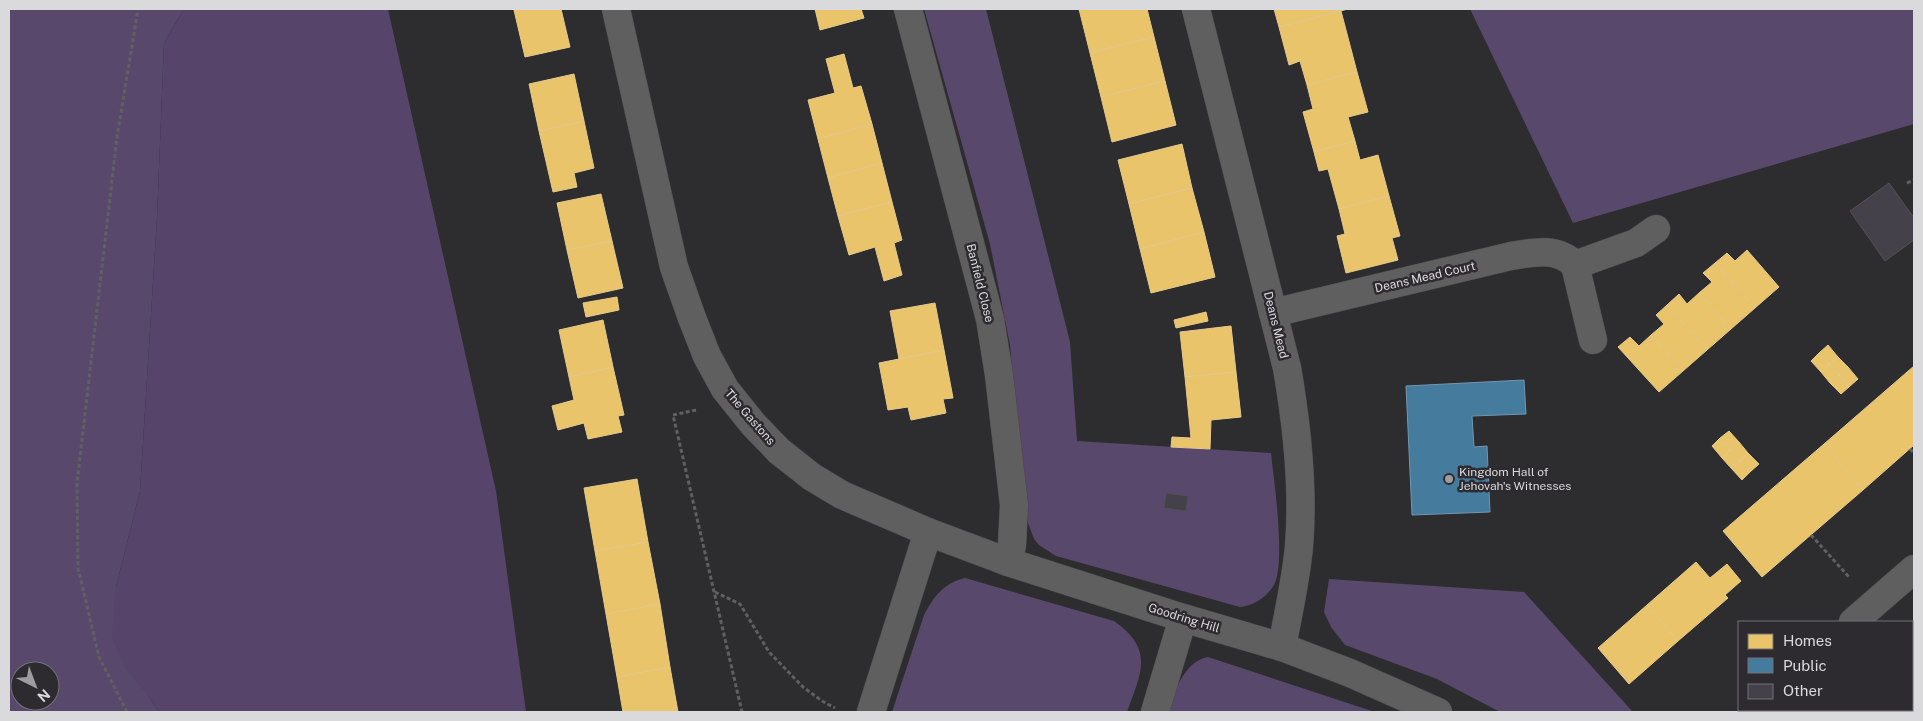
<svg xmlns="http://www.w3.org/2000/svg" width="1923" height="721" font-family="'Public Sans',sans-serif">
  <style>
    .green { fill: #58486c; fill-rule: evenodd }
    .forest { fill: #56446a }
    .homes { fill: #e9c46a; stroke: #e4ca8c }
    .public { fill: #457b9d; stroke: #7297b0 }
    .building { fill: #45414a; stroke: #525153 }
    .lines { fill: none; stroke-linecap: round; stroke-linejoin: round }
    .minor-casing { stroke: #49484a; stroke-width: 29 }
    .path { stroke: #606061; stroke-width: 3; stroke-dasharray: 4 2.5; stroke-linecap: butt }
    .minor { stroke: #5f5f60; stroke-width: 28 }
    .poi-dot { fill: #9d9c9f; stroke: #2d2b2f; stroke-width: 2 }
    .labels { text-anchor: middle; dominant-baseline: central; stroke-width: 5; stroke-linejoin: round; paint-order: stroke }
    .street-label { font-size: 12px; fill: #dad9dc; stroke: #2d2b2f }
    .poi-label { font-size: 12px; fill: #dad9dc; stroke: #2d2b2f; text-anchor: start }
  </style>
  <rect width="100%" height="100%" fill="#2d2c2e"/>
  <g class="green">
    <path d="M9,9h175l-20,34 -7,175 -17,273 -24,96 32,108 11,17h-150zM20,671h30v30h-30z"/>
    <path d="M924,9h62l84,333 7,99 194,12c3,28 15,109 3,132 -7,12 -20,21 -34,22l-184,-51 -17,-11 -5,-6 -6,-16 -12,-98 -6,-80 -20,-101zM1166,493l22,3 -2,15 -22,-3z"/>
    <polygon points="1470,9 1914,9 1914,124 1573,223"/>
    <path d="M965,578l149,43c41,29 27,52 13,91h-235l32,-97c10,-19 20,-32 41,-37z"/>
    <polygon points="1329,579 1524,592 1633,712 1500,712 1437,679 1345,645 1331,627 1324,612"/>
    <path d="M1208,657l167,55h-208c7,-19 17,-51 41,-55z"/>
  </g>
  <polygon class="forest" points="184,9 388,9 496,491 526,712 159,712 148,695 125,668 112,637 116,587 140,491 157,218 164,43"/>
  <g class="homes">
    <polygon points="520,9 561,9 570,47 525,57 514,10"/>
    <polygon points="815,9 861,9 864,18 820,30"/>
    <polygon points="1079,9 1147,9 1154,37 1090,53"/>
    <polygon points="1274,9 1348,9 1279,27"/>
    <polygon points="1341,11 1357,72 1307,85 1300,61 1289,65 1279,27"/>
    <polygon points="1154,37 1165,81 1101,97 1090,53"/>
    <polygon points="844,54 853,88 861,86 872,124 818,139 808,100 835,93 826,59"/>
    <polygon points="1357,72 1368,112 1348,117 1355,141 1314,152 1303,112 1313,109 1307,85"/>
    <polygon points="574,74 584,121 539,131 529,84"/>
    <polygon points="1165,81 1176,125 1112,142 1101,97"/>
    <polygon points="584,121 594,168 574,173 577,187 553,192 539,131"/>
    <polygon points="872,124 882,163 828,178 818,139"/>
    <polygon points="1355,141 1360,160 1378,155 1389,196 1339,209 1328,169 1319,171 1314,152"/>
    <polygon points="1182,144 1192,188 1129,204 1118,160"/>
    <polygon points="882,163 892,202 838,216 828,178"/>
    <polygon points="1192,188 1204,232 1140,249 1129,204"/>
    <polygon points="601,194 612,241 567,250 557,203"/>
    <polygon points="1389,196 1400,236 1392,238 1398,260 1346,273 1337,236 1345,234 1339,209"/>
    <polygon points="892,202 902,240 894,243 902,275 884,281 875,247 849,255 838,216"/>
    <polygon points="1204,232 1215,277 1151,293 1140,249"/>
    <polygon points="612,241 623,288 578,298 567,250"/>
    <polygon points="1747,250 1779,287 1755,308 1715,263 1727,253 1735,261"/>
    <polygon points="1715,263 1755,308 1731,329 1699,293 1712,282 1703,273"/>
    <polygon points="1699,293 1731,329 1707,350 1667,305 1679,294 1687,304"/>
    <polygon points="617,297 619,310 586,317 583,303"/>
    <polygon points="935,303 944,350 899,359 890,311"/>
    <polygon points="1667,305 1707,350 1683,371 1651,335 1664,324 1656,315"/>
    <polygon points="1206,312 1208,321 1176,328 1174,320"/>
    <polygon points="603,320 613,367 569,377 559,330"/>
    <polygon points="1231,326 1236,372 1185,377 1180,332"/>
    <polygon points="1651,335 1683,371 1659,392 1618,347 1630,337 1639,346"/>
    <polygon points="1828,345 1838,357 1829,364 1819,353"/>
    <polygon points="944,350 953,398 943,399 946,413 911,420 908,407 888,410 879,363"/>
    <polygon points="1819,353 1829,364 1821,372 1811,361"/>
    <polygon points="1838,357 1848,367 1839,375 1829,364"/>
    <polygon points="1829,364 1839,375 1830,383 1821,372"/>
    <polygon points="1914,366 1914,445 1863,490 1824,444"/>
    <polygon points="613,367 624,415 618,416 622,432 588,439 584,423 558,430 552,406 574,400 569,377"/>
    <polygon points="1848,367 1858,379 1849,387 1839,375"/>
    <polygon points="1236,372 1241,417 1211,420 1210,449 1171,447 1172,437 1191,438 1185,377"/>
    <polygon points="1839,375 1849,387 1841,394 1830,383"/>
    <polygon points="1729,431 1739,442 1730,450 1720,438"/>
    <polygon points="1720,438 1730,450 1722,458 1712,446"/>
    <polygon points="1739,442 1748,453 1740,461 1730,450"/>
    <polygon points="1824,444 1863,490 1762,577 1723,531"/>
    <polygon points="1730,450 1740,461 1731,468 1722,458"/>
    <polygon points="1748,453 1759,464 1750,472 1740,461"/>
    <polygon points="1740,461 1750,472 1742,480 1731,468"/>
    <polygon points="637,479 648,542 595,551 584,488"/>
    <polygon points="648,542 660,604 606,614 595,551"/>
    <polygon points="1696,562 1710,578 1727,564 1741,581 1725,595 1728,598 1678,641 1647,605"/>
    <polygon points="660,604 670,667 617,677 606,614"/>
    <polygon points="1647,605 1678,641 1629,684 1598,648"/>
    <polygon points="670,667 678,712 623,712 617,677"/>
  </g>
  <polygon class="public" points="1524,380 1526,414 1472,416 1474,447 1487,446 1490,512 1412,515 1406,386"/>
  <g class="building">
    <polygon points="1889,183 1914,218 1914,240 1885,261 1850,211"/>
    <polygon points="1166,493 1188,496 1186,511 1164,508"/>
  </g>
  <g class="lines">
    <g class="minor-casing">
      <g id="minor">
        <polyline points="616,9 674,267 692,318 707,356 725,389 753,424 779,451 812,477 842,495 928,532 1008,562 1183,618 1282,647 1350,673 1438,712"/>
        <polyline points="908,9 990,319 999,375 1014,505 1012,545 1008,562"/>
        <path d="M1196,9l91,359c10,58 17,118 12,178 -3,34 -11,68 -17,101"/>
        <path d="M1273,313l238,-57c23,-4 46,-9 64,9"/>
        <polyline points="1593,340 1575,265 1636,243 1656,229"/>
        <polyline points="1853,622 1914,569"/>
        <polyline points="871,712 928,532"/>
        <polyline points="1155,712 1183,618"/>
        <polyline points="1770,712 1772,710"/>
      </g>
    </g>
    <g class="path">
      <polyline points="1907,183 1914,180"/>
      <polyline points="696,410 673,415 742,712"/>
      <polyline points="1910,449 1914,453"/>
      <polyline points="1811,535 1849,577"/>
      <polyline points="715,592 740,604 769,652 803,687 822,701 835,708"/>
      <polyline points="127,712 99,657 78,568 77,483 117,137 138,9"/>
    </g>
    <use href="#minor" class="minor"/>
  </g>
  <circle class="poi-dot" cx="1449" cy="479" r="5"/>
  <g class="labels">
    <g class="street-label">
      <text transform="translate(1425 277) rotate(-13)">Deans Mead Court</text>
      <text transform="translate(980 283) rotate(76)">Banfield Close</text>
      <text transform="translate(1276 325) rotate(76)">Deans Mead</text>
      <text transform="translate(750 417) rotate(49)">The Gastons</text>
      <text transform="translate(1184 618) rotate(17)">Goodring Hill</text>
    </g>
    <g class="poi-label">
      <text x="1459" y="472">Kingdom Hall of<tspan x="1459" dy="14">Jehovah's Witnesses</tspan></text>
    </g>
  </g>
  <rect width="1923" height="721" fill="none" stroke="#dad9dc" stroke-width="20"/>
  <rect x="1738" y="621" width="175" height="90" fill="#2d2b2f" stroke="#727174"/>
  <rect x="1748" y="634" width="25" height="15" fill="#e9c46a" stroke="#727174"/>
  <text x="1783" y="646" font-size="15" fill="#dad9dc">Homes</text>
  <rect x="1748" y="658" width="25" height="15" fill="#457b9d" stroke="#727174"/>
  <text x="1783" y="671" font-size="15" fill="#dad9dc">Public</text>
  <rect x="1748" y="684" width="25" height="15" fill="#45414a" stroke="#727174"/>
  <text x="1783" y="696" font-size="15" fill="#dad9dc">Other</text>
  <g transform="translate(35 686) rotate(138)"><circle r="24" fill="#2d2b2f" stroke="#727174"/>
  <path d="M0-4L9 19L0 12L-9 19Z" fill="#9d9c9f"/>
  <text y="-8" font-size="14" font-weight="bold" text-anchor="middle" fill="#dad9dc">N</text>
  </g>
</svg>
